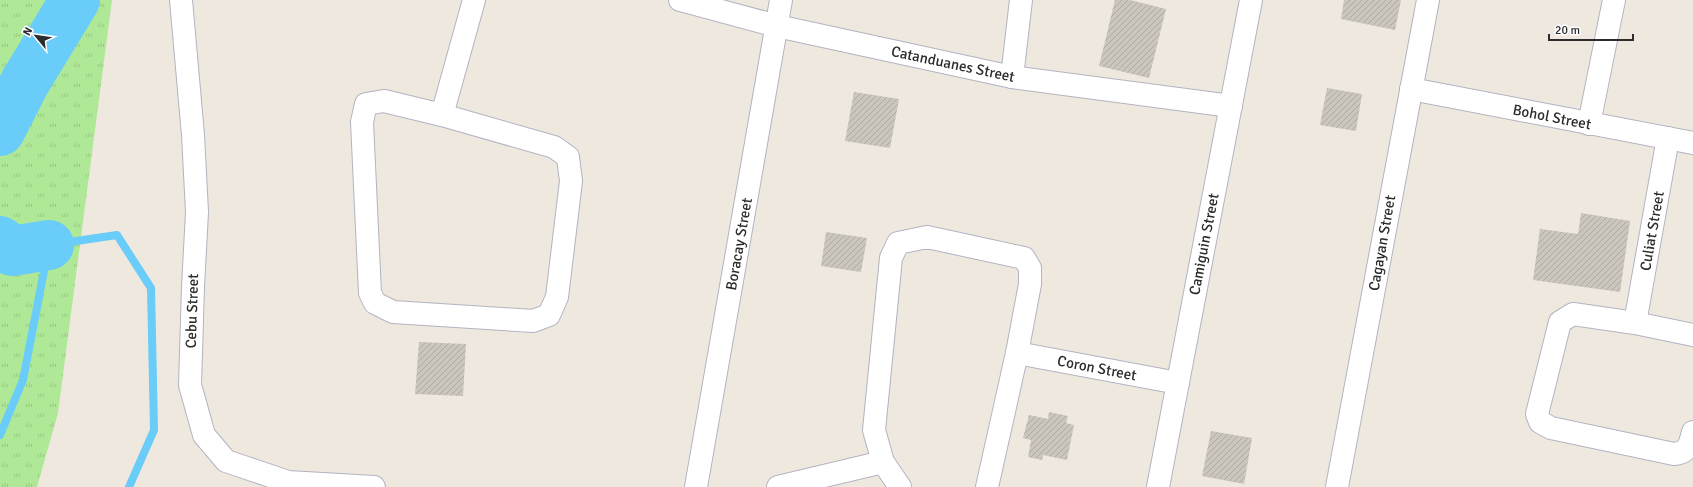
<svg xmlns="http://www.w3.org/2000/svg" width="1693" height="487" font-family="Signika,sans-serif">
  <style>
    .grass { fill: url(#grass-tufts) }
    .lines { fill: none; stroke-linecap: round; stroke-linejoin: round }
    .stream { stroke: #6accf8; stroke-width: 8 }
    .river { stroke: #6accf8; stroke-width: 50 }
    .building { fill: url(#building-hatch) }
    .minor-casing { stroke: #b2b4c1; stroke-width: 24 }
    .minor { stroke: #fff; stroke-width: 22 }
    .labels { text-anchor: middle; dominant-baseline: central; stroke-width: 3; stroke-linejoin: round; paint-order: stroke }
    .street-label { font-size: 15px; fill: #2c2c2c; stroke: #fff }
  </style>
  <defs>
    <pattern id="grass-tufts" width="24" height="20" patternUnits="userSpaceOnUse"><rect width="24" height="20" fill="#afe997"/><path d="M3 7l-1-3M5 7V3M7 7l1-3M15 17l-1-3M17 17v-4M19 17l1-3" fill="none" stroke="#97c882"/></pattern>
    <pattern id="building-hatch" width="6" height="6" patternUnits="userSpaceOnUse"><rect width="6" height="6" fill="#cac5bd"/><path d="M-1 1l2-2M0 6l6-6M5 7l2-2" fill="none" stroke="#aea9a3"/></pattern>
  </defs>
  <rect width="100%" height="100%" fill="#efe8de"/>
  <polygon class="grass" points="0,0 112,0 58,413 37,487 0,487"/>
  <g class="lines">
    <polyline class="stream" points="0,435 23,380 49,245 117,235 151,288 154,430 129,487"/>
    <g class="river">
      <polyline points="0,131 25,82 75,0"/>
      <polyline points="0,241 12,251 49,245"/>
    </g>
  </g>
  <g class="building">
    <polygon points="1115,0 1130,0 1166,9 1149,78 1099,66"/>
    <polygon points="1344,0 1401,0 1395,30 1341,19"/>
    <polygon points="1327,88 1362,94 1356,131 1320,125"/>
    <polygon points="854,92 899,99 890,148 845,141"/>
    <polygon points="1581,213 1630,221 1620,292 1533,280 1540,229 1578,234"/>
    <polygon points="826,232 867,238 861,272 821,266"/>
    <polygon points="419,342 466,344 463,396 415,394"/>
    <polygon points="1049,412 1068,416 1066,423 1074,425 1067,460 1043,455 1042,460 1028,457 1031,440 1023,438 1029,415 1048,419"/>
    <polygon points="1211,431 1252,438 1244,484 1202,476"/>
  </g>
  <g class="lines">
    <g class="minor-casing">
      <g id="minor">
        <polyline points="181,0 193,135 197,212 193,287 190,385 204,435 226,461 288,482 374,487"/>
        <polyline points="680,0 777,26 1012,77 1231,106"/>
        <polyline points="1012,77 1021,0"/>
        <polyline points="1411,89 1693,143"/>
        <polygon points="384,101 442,115 554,147 568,157 571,181 557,297 549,315 533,321 393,312 375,303 370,293 362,122 366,104"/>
        <polyline points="442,115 474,0"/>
        <polyline points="1589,124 1614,0"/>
        <polyline points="1635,323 1668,138"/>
        <path d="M1693,335l-58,-12 -62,-9 -13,8 -23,92 3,8 11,6 123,26c14,-1 16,-10 19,-22"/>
        <polyline points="1017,353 1178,383"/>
        <polyline points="696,487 781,0"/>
        <polyline points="778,487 883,462"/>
        <polyline points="900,487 883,462 874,430 891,258 898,243 927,237 1024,258 1030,268 1030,284 1017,353 987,487"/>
        <polyline points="1158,487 1251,0"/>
        <polyline points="1337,487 1428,0"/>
      </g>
    </g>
    <use href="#minor" class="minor"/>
  </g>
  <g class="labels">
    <g class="street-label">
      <text transform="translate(953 64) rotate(12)">Catanduanes Street</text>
      <text transform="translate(1552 117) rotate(11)">Bohol Street</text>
      <text transform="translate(1652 231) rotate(-80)">Culiat Street</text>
      <text transform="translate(1382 243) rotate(-80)">Cagayan Street</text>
      <text transform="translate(739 244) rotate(-80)">Boracay Street</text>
      <text transform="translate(1204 244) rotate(-79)">Camiguin Street</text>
      <text transform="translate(192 311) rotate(-88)">Cebu Street</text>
      <text transform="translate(1097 368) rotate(11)">Coron Street</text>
    </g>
  </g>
  <g transform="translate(36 36) rotate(299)" stroke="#ffffff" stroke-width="3" paint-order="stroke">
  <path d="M0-3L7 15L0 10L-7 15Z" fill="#2c2c2c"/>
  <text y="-6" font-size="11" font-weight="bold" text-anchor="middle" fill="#2c2c2c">N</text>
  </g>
  <path d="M1549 34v6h84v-6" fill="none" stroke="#2c2c2c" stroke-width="2"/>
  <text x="1555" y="34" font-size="12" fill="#2c2c2c" stroke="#ffffff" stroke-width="3" paint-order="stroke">20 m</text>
</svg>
